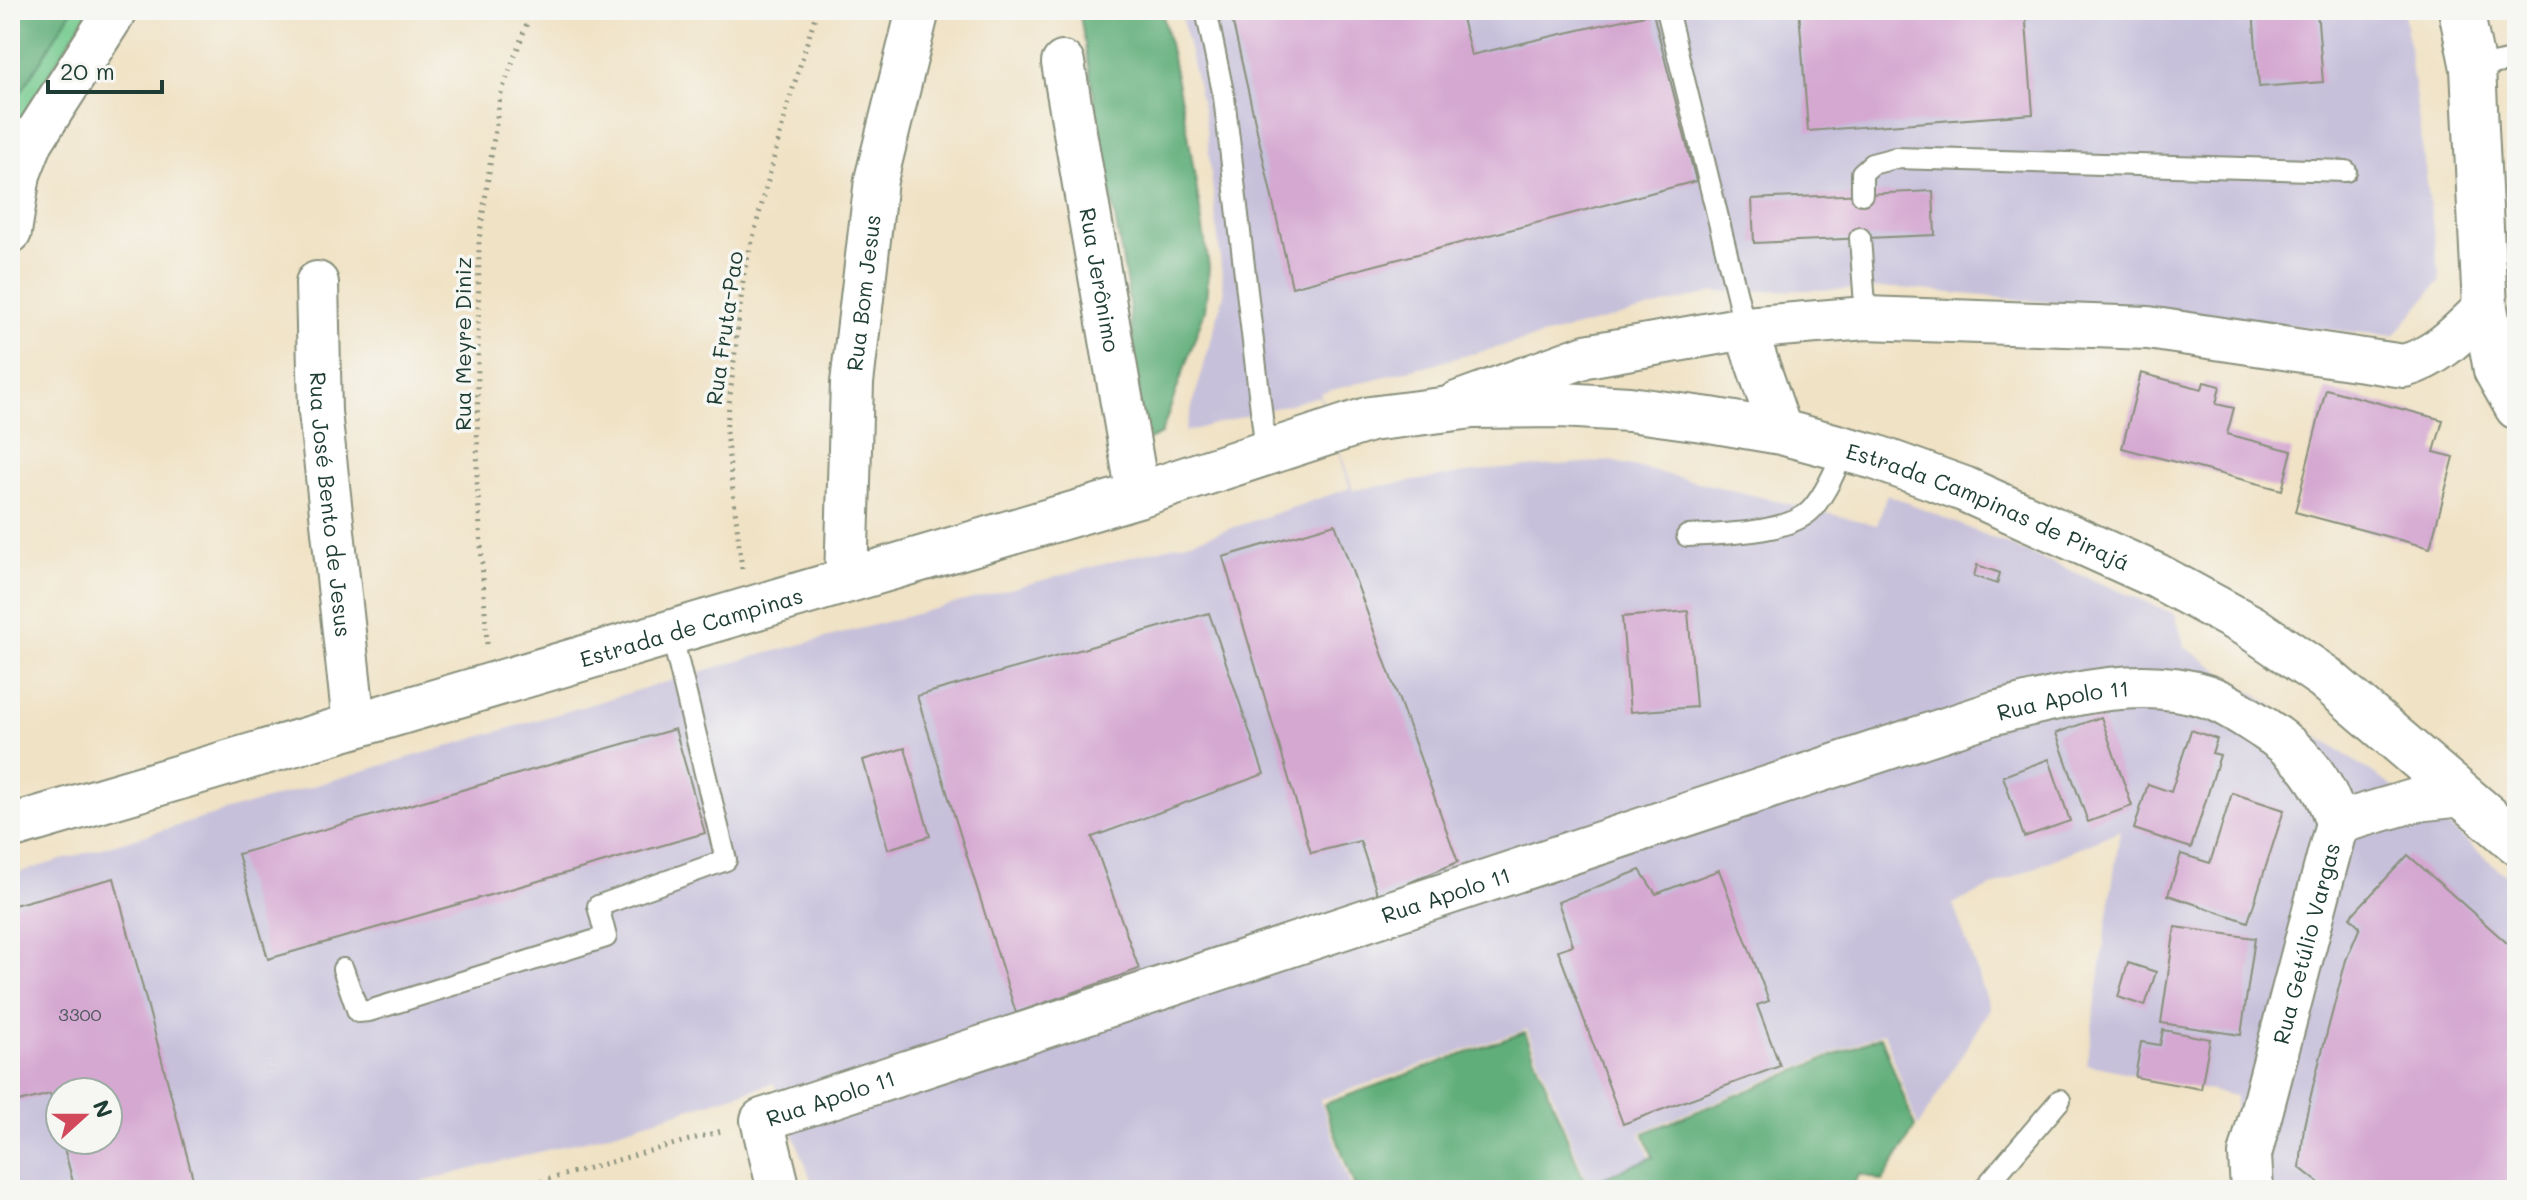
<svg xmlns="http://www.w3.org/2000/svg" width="2527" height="1200" font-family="Mali,sans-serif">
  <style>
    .industrial { fill: #c6c0da; fill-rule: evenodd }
    .green { fill: #75ca8e; stroke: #4a8461; stroke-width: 2 }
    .forest { fill: #60ae79; stroke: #407656; stroke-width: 2 }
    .building { fill: #d5a8d2 }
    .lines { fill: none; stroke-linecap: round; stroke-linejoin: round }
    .service-casing { stroke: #88907c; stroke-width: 24 }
    .minor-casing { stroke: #88907c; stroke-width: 46 }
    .secondary-casing { stroke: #88907c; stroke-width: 48 }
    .path { stroke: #88907c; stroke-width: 5; stroke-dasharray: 2 6; stroke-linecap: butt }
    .service { stroke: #fff; stroke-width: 20 }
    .minor { stroke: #fff; stroke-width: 42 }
    .secondary { stroke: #fff; stroke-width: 44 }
    .labels { text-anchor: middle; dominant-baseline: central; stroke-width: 7; stroke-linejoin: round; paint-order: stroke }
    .number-label { font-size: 18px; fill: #4c585c }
    .street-label { font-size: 22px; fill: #1f3d34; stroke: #f6f6f2 }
  </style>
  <rect width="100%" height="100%" fill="#f6f6f2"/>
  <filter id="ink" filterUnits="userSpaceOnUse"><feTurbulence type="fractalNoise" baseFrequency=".0125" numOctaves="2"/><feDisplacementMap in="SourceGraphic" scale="16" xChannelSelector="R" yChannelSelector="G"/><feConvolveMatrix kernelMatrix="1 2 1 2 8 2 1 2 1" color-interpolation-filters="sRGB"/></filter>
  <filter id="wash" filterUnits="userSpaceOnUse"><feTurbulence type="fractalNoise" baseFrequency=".006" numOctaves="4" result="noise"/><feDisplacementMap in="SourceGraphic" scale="32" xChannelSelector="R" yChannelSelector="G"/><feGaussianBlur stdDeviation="1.8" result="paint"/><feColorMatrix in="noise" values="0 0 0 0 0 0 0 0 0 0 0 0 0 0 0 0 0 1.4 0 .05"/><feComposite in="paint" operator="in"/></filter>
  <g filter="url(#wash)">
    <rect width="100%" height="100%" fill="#f0e2c5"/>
    <path class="industrial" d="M1180,10h1224l36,271 -46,55 -493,-48 -187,4 -394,101 33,97 134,-20 124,-9 266,64 10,-31 288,120 10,33 254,171 78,67v305h-280l-2,-94 -148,-32 33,-234 -167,74 37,104 -72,119 -34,-95 -244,100 10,26 -62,25 -61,-154 -207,71 32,90h-537l-41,-107 -173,53 -210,54h-381v-315l724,-213 468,-124 148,-50 -31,-92 -134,36 39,-138 -19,-176zM60,1092h48v48h-48z"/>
    <polygon class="green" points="10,10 89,10 10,136"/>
    <g class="forest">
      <polygon points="10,10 72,10 10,110"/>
      <polygon points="1079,10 1162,10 1188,134 1209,267 1205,310 1161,434 1144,442 1127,286"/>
      <polygon points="1525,1032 1586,1185 1653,1157 1644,1133 1881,1036 1915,1127 1883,1181 1860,1174 1850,1190 1356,1190 1324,1104"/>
    </g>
    <g id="blocks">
      <g class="building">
        <polygon points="1230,10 1460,10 1471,55 1653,13 1696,181 1292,287"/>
        <polygon points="1799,10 2025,10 2033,114 1808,131"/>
        <polygon points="2253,10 2317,10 2323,82 2259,87"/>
        <polygon points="1933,191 1935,235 1754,243 1752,199"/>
        <polygon points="2141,373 2202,389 2204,382 2220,386 2216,404 2234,408 2227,434 2292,451 2282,490 2122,448"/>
        <polygon points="2326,389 2443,420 2434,452 2454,457 2430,548 2295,512"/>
        <polygon points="1335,524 1458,862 1378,896 1360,841 1311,853 1223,557"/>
        <polygon points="1977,565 2000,573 1997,584 1974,576"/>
        <polygon points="1688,611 1696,707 1630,712 1622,617"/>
        <polygon points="1209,613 1264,774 1092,837 1139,969 1016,1013 917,696"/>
        <polygon points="2101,717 2132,806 2088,822 2056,733"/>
        <polygon points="675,729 705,833 268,959 238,854"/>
        <polygon points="2191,730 2217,739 2212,753 2220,755 2191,848 2134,829 2148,784 2171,792"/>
        <polygon points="905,748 930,836 888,849 863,760"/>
        <polygon points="2049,759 2070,821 2024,837 2003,776"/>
        <polygon points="2232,793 2284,810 2248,922 2168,895 2181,854 2210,863"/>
        <polygon points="2408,855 2517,952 2517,1190 2328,1190 2300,1168 2304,1126 2313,1086 2346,960 2360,927 2350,917"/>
        <polygon points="1640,870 1656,894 1719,870 1769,1001 1757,1005 1780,1066 1623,1124 1558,950 1573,945 1558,902"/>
        <polygon points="114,878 196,1190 75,1190 62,1140 108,1140 108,1092 60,1092 59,1127 50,1094 19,1102 10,1068 10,959 16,958 10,937 10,906"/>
        <polygon points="2175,927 2255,938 2241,1035 2161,1023"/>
        <polygon points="2128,963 2156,972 2145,1006 2118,997"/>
        <polygon points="2163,1030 2210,1039 2201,1089 2135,1077 2141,1042 2160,1045"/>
      </g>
    </g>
  </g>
  <g filter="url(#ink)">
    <use href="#blocks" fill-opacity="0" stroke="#88907c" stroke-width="2"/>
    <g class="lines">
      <g class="service-casing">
        <g id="service">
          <polyline points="1206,10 1224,97 1266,452"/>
          <polyline points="1667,10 1745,328"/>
          <polyline points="2473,68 2517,59"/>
          <polyline points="1862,194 1862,173 1872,164 1895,158 2346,171"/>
          <polyline points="1860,238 1866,318"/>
          <path d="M1687,536c32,-2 102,-2 125,-27 15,-18 24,-39 32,-60"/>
          <polyline points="343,969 358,1012 369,1011 606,937 598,906 726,860 671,632"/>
          <polyline points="1983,1190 2060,1100"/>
        </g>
      </g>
      <g class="minor-casing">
        <g id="minor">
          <path id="s1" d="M1063,63l75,432"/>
          <polyline points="10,232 19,174 32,141 116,10"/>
          <path id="s2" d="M317,283l3,129 34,312"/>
          <polyline points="1745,328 1781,432"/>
          <path d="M1457,403l129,-47 159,-28 121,-10 282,10 256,38c34,-9 56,-34 81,-58"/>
          <path id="s3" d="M846,580l6,-197 24,-203 42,-170"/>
          <path id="s4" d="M779,1190l-17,-70 1232,-407c67,-16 143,-39 212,-17 21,7 40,21 59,33 36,23 60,52 72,94"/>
          <path id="s5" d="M2252,1190l-2,-35 87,-332 79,-23 47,-5"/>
        </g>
      </g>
      <g class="secondary-casing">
        <g id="secondary">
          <polyline points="2461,10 2473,68 2485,308 2496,370 2517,407"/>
          <path id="s6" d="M10,827l1128,-332 232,-76 103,-13 88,-1 68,4 81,11 71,12 94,25 89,32 193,87 94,51 73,50 193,165"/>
        </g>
      </g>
      <g class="path">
        <polyline points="742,569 726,432 744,272 787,108 817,10"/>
        <polyline points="487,644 477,479 479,240 500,96 532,10"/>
        <polyline points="510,1190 725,1130"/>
      </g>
      <use href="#service" class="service"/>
      <use href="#minor" class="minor"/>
      <use href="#secondary" class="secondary"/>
    </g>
  </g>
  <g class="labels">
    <g class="number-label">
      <text x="80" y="1014">3300</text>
    </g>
    <g class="street-label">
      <text stroke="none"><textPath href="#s1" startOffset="220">Rua Jerônimo</textPath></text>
      <text stroke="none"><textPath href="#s3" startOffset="288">Rua Bom Jesus</textPath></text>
      <text transform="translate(724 328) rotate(-82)">Rua Fruta-Pao</text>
      <text transform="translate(462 344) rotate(-90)">Rua Meyre Diniz</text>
      <text stroke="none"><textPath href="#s2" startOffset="222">Rua José Bento de Jesus</textPath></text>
      <text stroke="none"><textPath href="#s6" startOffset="2054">Estrada Campinas de Pirajá</textPath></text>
      <text stroke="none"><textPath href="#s6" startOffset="710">Estrada de Campinas</textPath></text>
      <text stroke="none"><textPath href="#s4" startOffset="1440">Rua Apolo 11</textPath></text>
      <text stroke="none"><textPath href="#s4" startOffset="792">Rua Apolo 11</textPath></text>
      <text stroke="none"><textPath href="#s5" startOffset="254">Rua Getúlio Vargas</textPath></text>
      <text stroke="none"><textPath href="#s4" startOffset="144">Rua Apolo 11</textPath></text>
    </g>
  </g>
  <rect width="2527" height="1200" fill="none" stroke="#f6f6f2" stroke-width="40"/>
  <g transform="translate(84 1116) rotate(69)"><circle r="38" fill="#f6f6f2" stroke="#a0aca6" stroke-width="2"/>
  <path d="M0-6L14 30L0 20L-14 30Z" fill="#d1495b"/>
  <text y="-12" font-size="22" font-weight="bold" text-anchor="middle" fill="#1f3d34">N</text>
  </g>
  <path d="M48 80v12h114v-12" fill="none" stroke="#1f3d34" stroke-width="4"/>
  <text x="60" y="80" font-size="24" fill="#1f3d34" stroke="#f6f6f2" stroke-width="6" paint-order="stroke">20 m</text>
</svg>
